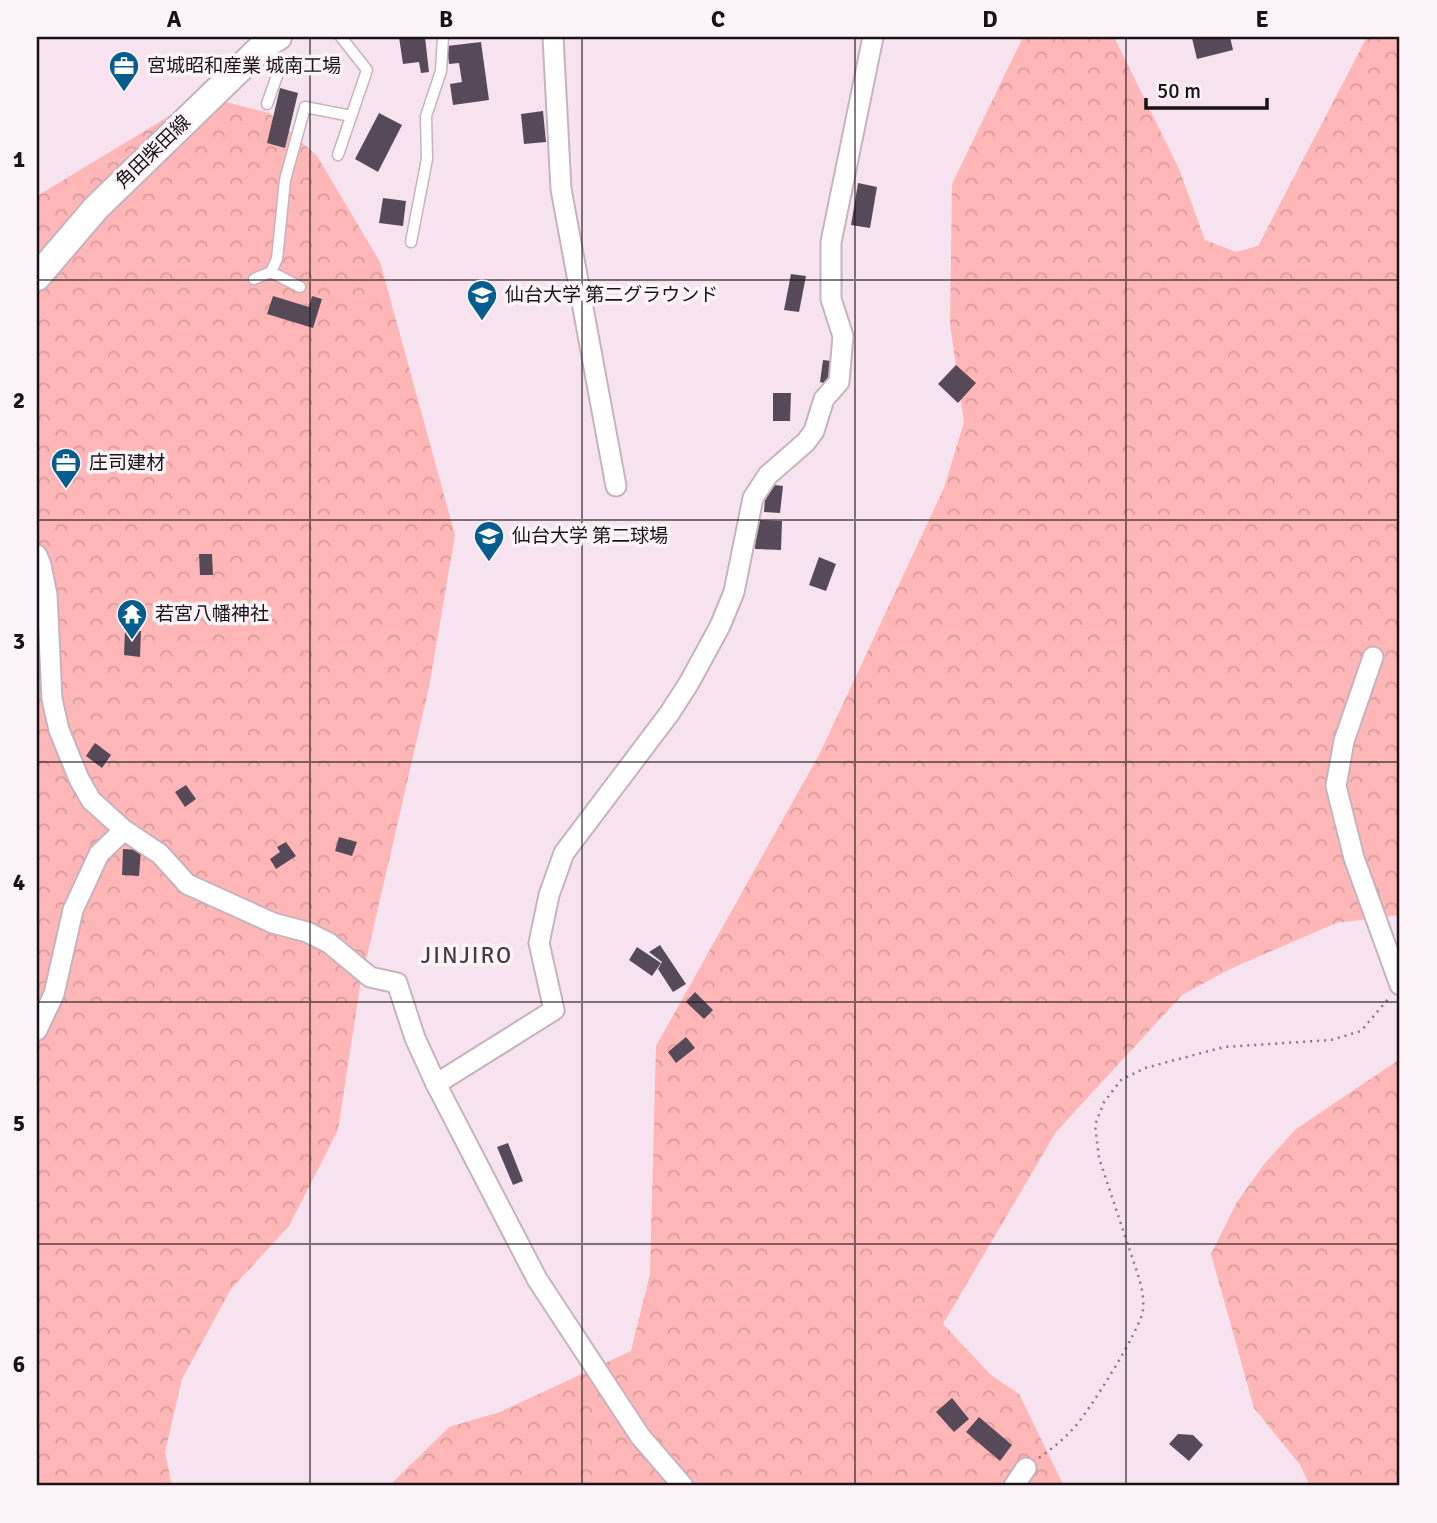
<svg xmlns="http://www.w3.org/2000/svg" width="1437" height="1523" font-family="Signika,'Noto Sans JP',sans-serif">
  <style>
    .forest { fill: url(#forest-crowns) }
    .building { fill: #564a58 }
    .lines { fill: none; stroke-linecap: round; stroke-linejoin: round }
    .lane-casing { stroke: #c6b3bf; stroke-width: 13 }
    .street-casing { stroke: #c6b3bf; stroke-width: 23 }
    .secondary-casing { stroke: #c6b3bf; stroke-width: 30 }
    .path { stroke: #867981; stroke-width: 2.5; stroke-dasharray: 2 5; stroke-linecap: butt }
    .lane { stroke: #fff; stroke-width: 10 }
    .street { stroke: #fff; stroke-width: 19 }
    .secondary { stroke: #fff; stroke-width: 26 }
    .grid { fill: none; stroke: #191217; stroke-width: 2; stroke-opacity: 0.55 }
    .labels { text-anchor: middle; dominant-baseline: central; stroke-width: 7; stroke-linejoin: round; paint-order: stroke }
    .poi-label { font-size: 19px; fill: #191217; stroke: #fdf4f9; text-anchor: start }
    .street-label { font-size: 19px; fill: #191217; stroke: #fdf4f9 }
    .quarter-label { font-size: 23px; letter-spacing: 2px; fill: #493943; stroke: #fdf4f9 }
    .neatline { fill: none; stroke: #191217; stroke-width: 2.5 }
    .grid-label { font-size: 23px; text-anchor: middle; font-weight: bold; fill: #191217 }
  </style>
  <defs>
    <pattern id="forest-crowns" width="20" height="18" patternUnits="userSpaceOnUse" patternTransform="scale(1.75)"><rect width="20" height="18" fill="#feb6b6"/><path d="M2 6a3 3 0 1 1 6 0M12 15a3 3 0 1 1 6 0" fill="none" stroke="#d99b9c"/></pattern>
  </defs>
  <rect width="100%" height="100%" fill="#f7e3ef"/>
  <g class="forest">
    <polygon points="1023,37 1114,37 1179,169 1205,240 1236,252 1258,246 1367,37 1400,37 1400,915 1336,923 1230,969 1182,995 1056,1132 943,1324 991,1375 1019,1394 1064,1486 389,1486 449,1427 500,1412 631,1351 650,1274 656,1046 820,753 944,488 964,422 950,324 952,184"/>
    <polygon points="217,100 269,113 317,156 380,262 455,535 429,687 360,986 338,1130 289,1226 231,1289 182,1379 165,1452 172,1486 37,1486 37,196 194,101"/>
    <polygon points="1400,1059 1400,1486 1310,1486 1300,1465 1254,1408 1211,1254 1237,1202 1265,1163 1296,1129"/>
  </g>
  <g class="building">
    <polygon points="399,37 425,37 429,72 421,73 419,62 403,64"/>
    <polygon points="1198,37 1230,37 1233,50 1197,59 1192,38"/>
    <polygon points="481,42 489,100 453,105 450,84 462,82 459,63 449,64 447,46"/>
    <polygon points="280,88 298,93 285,148 267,143"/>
    <polygon points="543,111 546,142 524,144 521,114"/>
    <polygon points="379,113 402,125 378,172 355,159"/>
    <polygon points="858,183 877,187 870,228 851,225"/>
    <polygon points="383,198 406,201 403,226 379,223"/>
    <polygon points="791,274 806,276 799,312 784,310"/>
    <polygon points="273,296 309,307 312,296 322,299 313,328 267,314"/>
    <polygon points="823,360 831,361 827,384 820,382"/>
    <polygon points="956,365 976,383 958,403 938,384"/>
    <polygon points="773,393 791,393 790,421 773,421"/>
    <polygon points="766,484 783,486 780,513 764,512"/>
    <polygon points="756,520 782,521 781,550 755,549"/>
    <polygon points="199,554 212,554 213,575 200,575"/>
    <polygon points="819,557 836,564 826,591 809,585"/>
    <polygon points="125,629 141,631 140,657 124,655"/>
    <polygon points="95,743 111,755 102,768 86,756"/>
    <polygon points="186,785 196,799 185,807 175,792"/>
    <polygon points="339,837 357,842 352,856 335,851"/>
    <polygon points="286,842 296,856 276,869 270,859 280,852 277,847"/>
    <polygon points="123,849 141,850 139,876 122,875"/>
    <polygon points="660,945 686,984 673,992 658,969 662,962 649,952"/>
    <polygon points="637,947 661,963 652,976 629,960"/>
    <polygon points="695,992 713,1010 704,1019 686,1002"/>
    <polygon points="686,1037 695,1048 676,1063 668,1052"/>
    <polygon points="508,1143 523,1181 513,1185 497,1147"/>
    <polygon points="952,1398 969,1419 954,1432 936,1412"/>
    <polygon points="979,1417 1012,1445 1000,1461 966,1432"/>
    <polygon points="1178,1434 1193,1435 1203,1445 1189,1461 1169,1444"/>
  </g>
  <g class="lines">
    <g class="lane-casing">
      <g id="lane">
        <polyline points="264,45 279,70 267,104"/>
        <polyline points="338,155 367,70 341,37"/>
        <polyline points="411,242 427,159 426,116 441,71 443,37"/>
        <polyline points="271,272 300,287"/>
        <polyline points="254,279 271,272 277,259 285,180 305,107 351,116"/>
      </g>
    </g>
    <g class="street-casing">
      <g id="street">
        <polyline points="553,37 561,189 616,486"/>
        <polyline points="37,555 41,565 47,595 52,699 59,730 79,779 91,800 124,830 160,854 187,884 273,923 307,932 329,943 370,977 397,983 415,1038 436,1084 537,1279 640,1436 683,1486"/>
        <polyline points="1373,657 1344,741 1336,786 1354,858 1400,985"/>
        <polyline points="37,1030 54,994 73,910 99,854 124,830"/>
        <polyline points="436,1084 554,1010 539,943 549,895 564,853 669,714 689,683 720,626 734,592 753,498 768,475 806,442 814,431 824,399 839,382 843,336 831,299 831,242 873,37"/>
        <polyline points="1014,1486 1026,1468"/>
      </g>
    </g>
    <g class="secondary-casing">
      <polyline id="secondary" points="37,277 96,208 264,45 278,37"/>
    </g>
    <path class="path" d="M1039,1458c12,-9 23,-17 33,-28 15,-15 69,-101 71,-120 1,-11 -1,-22 -4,-32l-40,-120 -4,-33 9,-23 17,-22 24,-12 79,-21 107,-7 30,-9 28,-33"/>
    <use href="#lane" class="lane"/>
    <use href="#street" class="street"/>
    <use href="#secondary" class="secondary"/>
  </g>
  <path class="grid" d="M310,37v1449M582,37v1449M855,37v1449M1126,37v1449M37,280h1363M37,520h1363M37,762h1363M37,1002h1363M37,1244h1363"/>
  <defs>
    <g id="office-pin" transform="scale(1.575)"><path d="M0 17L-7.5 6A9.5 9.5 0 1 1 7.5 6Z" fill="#055d8f" stroke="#fdf4f9"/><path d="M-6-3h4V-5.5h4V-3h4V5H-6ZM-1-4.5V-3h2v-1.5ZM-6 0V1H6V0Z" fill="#fff"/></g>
    <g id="university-pin" transform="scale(1.575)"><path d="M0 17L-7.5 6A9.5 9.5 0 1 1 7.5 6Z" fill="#055d8f" stroke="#fdf4f9"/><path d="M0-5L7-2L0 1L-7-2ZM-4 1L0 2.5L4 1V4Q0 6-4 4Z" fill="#fff"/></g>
    <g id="temple-pin" transform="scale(1.575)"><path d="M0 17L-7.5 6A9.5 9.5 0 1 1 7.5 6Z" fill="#055d8f" stroke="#fdf4f9"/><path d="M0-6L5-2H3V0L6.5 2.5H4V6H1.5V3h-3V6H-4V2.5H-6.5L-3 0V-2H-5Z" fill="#fff"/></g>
  </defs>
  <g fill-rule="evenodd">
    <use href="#office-pin" x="124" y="66"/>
    <use href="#university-pin" x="482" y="295"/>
    <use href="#office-pin" x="66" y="463"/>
    <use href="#university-pin" x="489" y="536"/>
    <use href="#temple-pin" x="132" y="614"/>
  </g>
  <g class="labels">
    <g class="poi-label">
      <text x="147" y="66">宮城昭和産業 城南工場</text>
      <text x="505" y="295">仙台大学 第二グラウンド</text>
      <text x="89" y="463">庄司建材</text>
      <text x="512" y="536">仙台大学 第二球場</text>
      <text x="155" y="614">若宮八幡神社</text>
    </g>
    <g class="street-label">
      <text transform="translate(153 152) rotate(-44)">角田柴田線</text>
    </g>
    <g class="quarter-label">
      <text x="467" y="955">JINJIRO</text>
    </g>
  </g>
  <rect width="1437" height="1523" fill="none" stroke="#fdf4f9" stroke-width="77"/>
  <path d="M1146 98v10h121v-10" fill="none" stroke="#191217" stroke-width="3.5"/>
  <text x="1157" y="98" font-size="21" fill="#191217" stroke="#fdf4f9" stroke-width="5" paint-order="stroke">50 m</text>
  <rect x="38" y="38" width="1360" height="1446" class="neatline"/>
  <g class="grid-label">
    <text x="174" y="27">A</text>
    <text x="446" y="27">B</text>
    <text x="718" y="27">C</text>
    <text x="990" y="27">D</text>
    <text x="1262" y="27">E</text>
    <text x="19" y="167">1</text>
    <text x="19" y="408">2</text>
    <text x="19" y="649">3</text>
    <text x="19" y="890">4</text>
    <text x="19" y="1131">5</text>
    <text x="19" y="1372">6</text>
  </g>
</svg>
